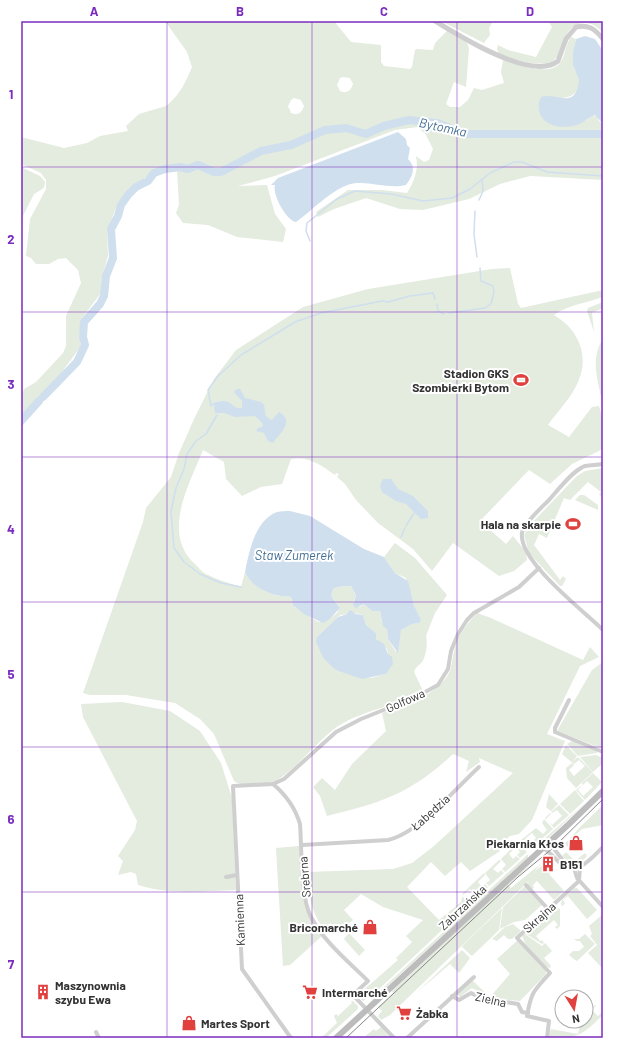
<svg xmlns="http://www.w3.org/2000/svg" width="624" height="1059" font-family="Barlow,sans-serif">
  <style>
    .green { fill: #e4ebdf; fill-rule: evenodd }
    .water { fill: #cfdfed }
    .lines { fill: none; stroke-linecap: round; stroke-linejoin: round }
    .stream { stroke: #cfdfed; stroke-width: 1.5 }
    .river { stroke: #cfdfed; stroke-width: 8 }
    .minor { stroke: #cfcfcf; stroke-width: 4 }
    .tertiary { stroke: #cfcfcf; stroke-width: 5 }
    .secondary { stroke: #bcbcbc; stroke-width: 6 }
    .tram { stroke: #878787; stroke-width: 1 }
    .grid { fill: none; stroke: #7b2cbf; stroke-width: 1; stroke-opacity: 0.55 }
    .labels { text-anchor: middle; dominant-baseline: central; stroke-width: 4; stroke-linejoin: round; paint-order: stroke }
    .poi-label { font-size: 12px; font-weight: bold; fill: #323232; stroke: #fff; text-anchor: start }
    .street-label { font-size: 12px; fill: #323232; stroke: #fff }
    .water-label { font-size: 13px; font-style: italic; fill: #426d93; stroke: #fff }
    .neatline { fill: none; stroke: #7b2cbf; stroke-width: 1.5 }
    .grid-label { font-size: 13px; text-anchor: middle; font-weight: bold; fill: #7b2cbf }
  </style>
  <rect width="100%" height="100%" fill="#fff"/>
  <g class="green">
    <path d="M165,21h169l17,21 30,3v17l3,4 26,3 2,-2 3,-17 2,-1 16,1 2,-7 12,-12 20,12 2,5 -3,39 -12,-5 -8,22 4,3h10l8,-7 6,-12 8,2 22,-7 -3,-11 2,-12c14,4 47,17 57,3 6,-8 5,-18 11,-26l5,2c-2,8 -4,20 -2,29 1,4 5,6 5,11 2,20 -18,21 -32,17l-6,19c8,14 28,12 42,7 6,-2 7,-7 14,-6l2,5 4,3v56l-73,-4 -30,8 -31,15 -46,11 -23,-1 -34,-11 -32,11 -16,8 -2,-5 32,-22h34l25,3c7,-11 12,-24 9,-37l8,6 5,-2 4,-11 -7,-14 -8,-8 -23,3 -120,46 -37,10 29,-1 8,29 11,15 -3,13 -46,-5 -29,-12 -25,-2 -7,-10 3,-8 -2,-35 21,-3 12,6h11l41,-20 30,-6 23,-12v-4l-24,12 -34,8 -37,19 -6,1 -16,-7 -11,3h-20l-7,2 -14,8 -27,24 -12,29 1,26 -6,21 -1,16 -19,25 -3,18 2,10 -22,30 -38,42v-21l3,-8 12,-7 27,-29 3,-7v-30l15,-33 -3,-13 -12,-12 -8,1 -9,5h-13l-5,-6 -5,-2 4,-37 16,-30v-9l-5,-7 -20,-9v-27l43,11 23,-5 13,-7 28,-5 -2,-5 13,-12 27,-8c13,-10 20,-24 26,-39l-5,-15zM343,77l7,1 3,6c-2,7 -7,10 -13,7l-3,-6 3,-7zM294,98l7,2 3,6c-2,7 -7,10 -13,7l-3,-7 3,-6z"/>
    <polygon points="441,21 493,21 489,28 490,35 484,43"/>
    <path d="M548,21h55v13c-5,-7 -10,-11 -18,-11 -24,0 -17,26 -32,38 -9,7 -44,-2 -54,-7l-2,-5 1,-4 10,5 28,7 16,-30z"/>
    <polygon points="21,167 40,176 45,182 44,188 34,194 21,220"/>
    <path d="M510,268l8,36 3,4 82,-18v7c-17,6 -35,8 -49,18 24,14 36,40 24,67 -6,15 -21,30 -30,43l21,12 23,-30 7,-1 4,14v29l-31,15 -22,20 -21,-14 -49,51 26,23 7,-8 13,16 1,8 -13,11 -15,5 -46,-33 -21,28 -19,-22 -35,-26 -22,-23 -11,-16 -8,-7 2,-3 -3,-1 -1,2c-14,-10 -26,-19 -44,-16l-9,25 -21,3 -19,9 -16,-17 -2,-17 -21,-12c-14,35 -42,83 -8,114 3,3 7,8 11,10 11,6 24,9 35,13l4,-15c6,14 28,26 44,24l3,3 3,8 23,15 12,-3 8,-7 1,-6c-6,-5 -10,-10 -5,-18l10,-2h7l5,9 -3,8 7,4 4,-3 8,7h8l2,11 5,7 1,10 8,13 5,-22 11,-6 7,-1 1,-5 -4,-5 -10,-35 -11,-5 -11,-16 11,-14 20,15 32,37 -12,18 -9,23c2,7 0,20 -4,26 -3,4 -7,5 -8,10l9,19c-27,15 -59,19 -85,35 -19,13 -47,49 -65,56 -9,3 -32,5 -39,-1l-20,-47 -14,-15 -25,-16 -49,-8h-36l-7,-2 60,-171 3,-14 25,-31 8,-24 15,-34 20,-40 22,-29 67,-43 65,-18 124,-20zM355,613l8,2 3,10 10,8v6l11,10 1,5 -2,20 -15,4 -35,-8 -19,-33 23,-22z"/>
    <polygon points="603,302 603,308 592,313 594,332 587,311 588,308"/>
    <path d="M603,339v67c-4,-23 -14,-47 0,-67z"/>
    <polygon points="603,468 603,495 601,496 599,495 601,492 588,482 570,500 564,498 547,538 539,534 534,545 560,580 563,576 566,579 562,586 560,586 529,553 524,535 530,525 577,476 585,471"/>
    <polygon points="580,495 584,495 598,505 598,510 575,500"/>
    <path d="M477,613l14,5 92,42 7,-13 9,10 -19,9 -33,68 18,7 -33,79 -13,14 -9,2 -9,8 -2,5 1,2 -30,20 -9,-9 -16,14 -14,-14 -24,25 32,33 22,-18 2,-9 21,-20 1,2 -7,7 4,5 3,-3 3,3 -14,13 -3,-3 3,-3 -4,-5 -8,7 4,5 4,-3 3,3 -97,91 -13,9 -3,-3v-5l38,-33 -2,-2 16,-16 -6,-6 17,-16 -40,-13 -22,-13 -17,16 9,10 -12,10 -5,-1 -6,-6 -3,4 4,5 -3,2c-17,-19 -19,-38 -21,-62l86,-3 19,-6 22,-17 79,-73 -34,-15 1,4 -14,10 3,-11 -16,-7c-43,40 -70,48 -126,62l-7,-20 -7,-9 9,-9 13,12 17,-26 34,-33 -4,-18c22,-8 55,-17 67,-40 3,-6 3,-14 5,-21 3,-16 12,-27 23,-39z"/>
    <polygon points="603,662 603,749 557,731 592,670"/>
    <path d="M122,702l48,9 30,20 21,32 11,35 4,92c-33,1 -66,5 -98,-5l-2,-11 -5,-2 -13,3 5,-14 -5,-5 17,-26 2,-9 -54,-104 -2,-13z"/>
    <polygon points="572,741 597,751 597,753 578,756 567,744"/>
    <polygon points="566,745 577,756 573,761 578,757 593,772 576,788 567,778 566,768 572,763 574,765 569,770 574,776 585,766 579,760 574,764 562,754"/>
    <polygon points="596,755 603,758 603,763 593,772 580,757"/>
    <polygon points="593,773 602,782 585,800 576,790 582,785 578,790 583,796 593,787 587,781 583,785 582,783"/>
    <polygon points="575,790 584,801 570,814 560,804"/>
    <polygon points="549,794 558,804 551,811 546,807"/>
    <polygon points="585,803 537,849 536,846"/>
    <polygon points="559,805 569,815 554,828 545,818 550,813 551,814 546,819 552,825 562,816 557,810 552,813 551,812"/>
    <polygon points="603,805 603,825 582,829 568,841 571,845 568,847 565,844 580,827"/>
    <polygon points="544,819 553,829 536,844 533,841 536,838 532,833 525,839 528,844 532,842 535,845 529,850 522,842 521,840 536,828 543,834 547,830 542,823"/>
    <polygon points="516,844 519,845 527,852 520,858 517,855 520,852 516,847 509,854 513,859 516,856 520,859 505,872 502,869 506,865 501,859"/>
    <path d="M299,846c2,33 1,64 23,90l-32,29 -7,1 -7,-118z"/>
    <polygon points="566,852 575,861 585,853 587,856 581,862 569,862 562,856"/>
    <polygon points="528,854 528,858 372,1000 371,999"/>
    <polygon points="540,857 508,885 511,888 544,861 536,869 532,878 390,1015 381,1020 378,1016 382,1011 378,1007 393,993 392,991 509,882"/>
    <polygon points="499,860 501,861 493,869 498,873 501,870 504,873 489,886 486,883 490,880 485,873"/>
    <polygon points="550,860 554,864 553,871 549,874 564,891 554,900 537,881 533,885 534,888 532,889 527,884 536,870"/>
    <polygon points="525,886 542,905 525,920 514,922 500,929 503,907"/>
    <polygon points="575,888 577,888 597,910 587,919 568,896 563,900 565,904 562,906 561,904 562,900"/>
    <polygon points="502,908 499,930 472,956 462,947 463,945"/>
    <polygon points="558,908 560,909 560,926 557,929 555,927 558,925 554,920 536,936 540,941 542,940 544,943 542,944 525,933 546,914 549,917"/>
    <polygon points="602,915 603,916 603,969 588,953 597,945 590,936 592,934 589,926"/>
    <polygon points="513,924 521,931 512,939 508,939 504,935 497,941 492,939 505,927"/>
    <polygon points="349,933 365,950 359,956 344,939"/>
    <polygon points="525,934 542,946 545,943 552,951 544,958 551,966 550,968 547,967 526,945 522,936"/>
    <polygon points="585,934 595,944 577,961 575,960 569,955 573,951 579,951 584,947 580,941 577,941 574,939 579,939"/>
    <polygon points="518,940 546,971 546,974 520,1001 490,998 472,988 460,997 457,994 472,980 490,997 510,974 497,959"/>
    <polygon points="462,950 470,958 459,973 467,981 450,964 415,994"/>
    <polygon points="351,1001 353,1001 358,1006 358,1009 326,1038 321,1038 337,1023 334,1016 336,1014 338,1016 352,1003"/>
    <path d="M595,1005h1l-4,5 6,6 5,-5v4c-22,21 -24,23 -55,23l3,-9 27,5 3,-13h5v-4l2,1 3,-9z"/>
    <polygon points="381,1027 390,1038 363,1038 374,1029 376,1031"/>
  </g>
  <g class="water">
    <path d="M585,36l10,3 8,12v73l-8,-9c-6,2 -10,7 -16,9 -12,5 -31,4 -38,-8 -3,-6 -3,-14 0,-19 15,-5 35,14 38,-17l-6,-15v-13l3,-13z"/>
    <path d="M398,132l8,7 1,6 3,3 -2,11c9,9 4,18 -2,26 -16,4 -33,-3 -49,-2 -21,1 -45,28 -61,39 -9,-1 -24,-27 -21,-37h-4l7,-7z"/>
    <path d="M237,389h3l5,9 16,4 3,3c2,8 -1,11 8,15l7,-8c17,10 -1,23 -6,31l-5,-2 -4,-8 -8,-2 2,-3 4,-1 1,-3 -8,-8 -20,1 -11,-4h-9l-1,-10c20,-7 15,7 28,5v-7l-8,-9z"/>
    <polygon points="383,479 391,479 398,489 413,496 428,511 428,518 421,519 406,504 396,501 382,492 380,486"/>
    <path d="M290,511l20,5 54,33 20,8 11,16 13,8 6,25 7,14 -2,3 -7,1 -11,6 -3,23 -10,-14 -1,-10 -4,-3 -3,-15h-8l-8,-7 -8,4 -3,-3 3,-10 -5,-9h-7l-10,2c-6,10 1,13 6,20l-10,11 -7,4 -19,-9 -11,-9 -1,-6 -3,-3c-16,2 -38,-9 -44,-24 4,-20 10,-52 32,-60 4,-1 9,-1 13,-1z"/>
    <polygon points="350,610 356,614 363,615 366,625 376,633 376,639 384,644 388,654 392,657 393,664 386,674 362,679 336,670 324,659 316,642 317,637 338,617 347,614"/>
  </g>
  <g class="lines">
    <g class="stream">
      <polyline points="603,23 603,28"/>
      <polyline points="479,200 483,191 482,179"/>
      <polyline points="475,211 474,234 477,257"/>
      <polyline points="310,241 306,231 307,223 337,199 355,191 391,194 423,201 452,198 470,189 490,173 514,162 522,162 547,172 603,176"/>
      <polyline points="437,304 438,311 444,314"/>
      <polyline points="449,313 485,308 491,304 494,292 493,286 481,281 480,268"/>
      <polyline points="214,403 211,406 208,390 218,376 241,355 295,322 321,313 382,301 388,302 410,296 433,293 435,299"/>
      <polyline points="217,415 206,434 196,441 187,454 184,469 176,488 171,511 174,548 184,562 200,574 221,583 241,587"/>
      <polyline points="406,526 414,513"/>
      <polyline points="401,537 405,528"/>
    </g>
    <g class="river">
      <polyline points="43,397 77,362 85,345 83,337 84,322 100,304 104,296 106,276 113,258 111,229 118,216 121,205 128,195 136,187 148,181 154,173 165,169 180,167 188,169 198,165 214,172 221,172 261,151 291,145 325,130 346,128 366,134 384,126 409,120 437,123 465,134 603,134"/>
      <polyline points="21,421 39,401"/>
    </g>
    <g class="minor">
      <path d="M603,464c-6,1 -12,1 -18,2 -12,4 -28,25 -36,34 -7,7 -25,23 -27,33 -4,28 62,78 81,97"/>
      <polyline points="569,700 555,728 555,732 603,752"/>
      <path d="M273,784c13,11 22,23 27,40 2,25 0,72 11,93 13,25 38,45 57,64l-15,14 41,43"/>
      <polyline points="549,842 567,866"/>
      <path d="M302,845l86,-5c31,-7 67,-51 91,-73"/>
      <path d="M543,848c7,4 11,10 17,15 18,14 31,-5 43,-16"/>
      <polyline points="574,868 577,878 603,907"/>
      <polyline points="226,877 237,875"/>
      <polyline points="579,881 580,867"/>
      <polyline points="526,885 548,909"/>
      <polyline points="452,996 459,1000 471,993 481,998 518,1004 522,1012 528,1013"/>
      <polyline points="96,1032 99,1038"/>
      <polyline points="291,1038 242,969 233,786 273,784 284,779 336,732 361,719 416,697 438,685 448,669 451,651 458,634 467,620 474,613 519,587 539,568"/>
      <polyline points="407,1038 474,977"/>
      <path d="M547,1038l2,-17 -22,-5c4,-23 6,-25 23,-43l-33,-35 62,-57"/>
    </g>
    <path class="tertiary" d="M435,21c24,15 97,61 123,40l8,-22 10,-12c12,-3 19,2 27,12"/>
    <polyline class="secondary" points="336,1038 569,824 603,791"/>
    <polyline class="tram" points="346,1038 518,877 553,848 603,799"/>
  </g>
  <path class="grid" d="M167,21v1017M312,21v1017M457,21v1017M21,167h582M21,312h582M21,457h582M21,602h582M21,747h582M21,892h582"/>
  <defs>
    <g id="stadium-bare" transform="scale(1.2)"><path d="M0-5a6.5 5 0 1 0 0 10a6.5 5 0 1 0 0-10ZM-3.5-1.8h7v3.6h-7Z" fill="#e0403e" stroke="#fff" stroke-width="2.5" paint-order="stroke"/></g>
    <g id="shop-bare" transform="scale(1.2)"><path d="M-5-2.5h2.3a2.7 3.5 0 0 1 5.4 0H5L5.5 6h-11ZM-1.5-2.5h3a1.5 2.3 0 0 0-3 0Z" fill="#e0403e" stroke="#fff" stroke-width="2.5" paint-order="stroke"/></g>
    <g id="building-bare" transform="scale(1.2)"><path d="M-4-6H4V6H1V3H-1V6H-4ZM-2.5-4.3h1.7v1.8h-1.7ZM.8-4.3h1.7v1.8H.8ZM-2.5-1h1.7V.8h-1.7ZM.8-1h1.7V.8H.8Z" fill="#e0403e" stroke="#fff" stroke-width="2.5" paint-order="stroke"/></g>
    <g id="supermarket-bare" transform="scale(1.2)"><path d="M-6-5.5h2.5l.6 2H6L4.5 2H-2.5L-4.4-4H-6ZM-1.5 3.2a1.3 1.3 0 1 0 .1 0ZM3 3.2a1.3 1.3 0 1 0 .1 0Z" fill="#e0403e" stroke="#fff" stroke-width="2.5" paint-order="stroke"/></g>
  </defs>
  <g fill-rule="evenodd">
    <use href="#stadium-bare" x="521" y="380"/>
    <use href="#stadium-bare" x="573" y="524"/>
    <use href="#shop-bare" x="576" y="843"/>
    <use href="#building-bare" x="548" y="864"/>
    <use href="#shop-bare" x="370" y="927"/>
    <use href="#building-bare" x="43" y="992"/>
    <use href="#supermarket-bare" x="310" y="992"/>
    <use href="#supermarket-bare" x="404" y="1013"/>
    <use href="#shop-bare" x="189" y="1023"/>
  </g>
  <g class="labels">
    <g class="poi-label">
      <text x="509" y="373" text-anchor="end">Stadion GKS<tspan x="509" dy="14">Szombierki Bytom</tspan></text>
      <text x="561" y="524" text-anchor="end">Hala na skarpie</text>
      <text x="564" y="843" text-anchor="end">Piekarnia Kłos</text>
      <text x="560" y="864">B151</text>
      <text x="358" y="927" text-anchor="end">Bricomarché</text>
      <text x="55" y="985">Maszynownia<tspan x="55" dy="14">szybu Ewa</tspan></text>
      <text x="322" y="992">Intermarché</text>
      <text x="416" y="1013">Żabka</text>
      <text x="201" y="1023">Martes Sport</text>
    </g>
    <g class="street-label">
      <text transform="translate(405 700) rotate(-24)">Golfowa</text>
      <text transform="translate(430 812) rotate(-42)">Łabędzia</text>
      <text transform="translate(304 877) rotate(-95)">Srebrna</text>
      <text transform="translate(462 907) rotate(-43)">Zabrzańska</text>
      <text transform="translate(539 917) rotate(-42)">Skrajna</text>
      <text transform="translate(239 920) rotate(-92)">Kamienna</text>
      <text transform="translate(491 999) rotate(13)">Zielna</text>
    </g>
    <g class="water-label">
      <text transform="translate(443 127) rotate(12)">Bytomka</text>
      <text x="294" y="555">Staw Zumerek</text>
    </g>
  </g>
  <rect width="624" height="1059" fill="none" stroke="#ffffff" stroke-width="44"/>
  <g transform="translate(574 1009) rotate(169)"><circle r="19" fill="#ffffff" stroke="#adadad"/>
  <path d="M0-3L7 15L0 10L-7 15Z" fill="#e0403e"/>
  <text y="-6" font-size="11" font-weight="bold" text-anchor="middle" fill="#323232">N</text>
  </g>
  <rect x="22" y="22" width="580" height="1015" class="neatline"/>
  <g class="grid-label">
    <text x="94" y="16">A</text>
    <text x="240" y="16">B</text>
    <text x="384" y="16">C</text>
    <text x="530" y="16">D</text>
    <text x="11" y="99">1</text>
    <text x="11" y="244">2</text>
    <text x="11" y="389">3</text>
    <text x="11" y="534">4</text>
    <text x="11" y="679">5</text>
    <text x="11" y="824">6</text>
    <text x="11" y="969">7</text>
  </g>
</svg>
